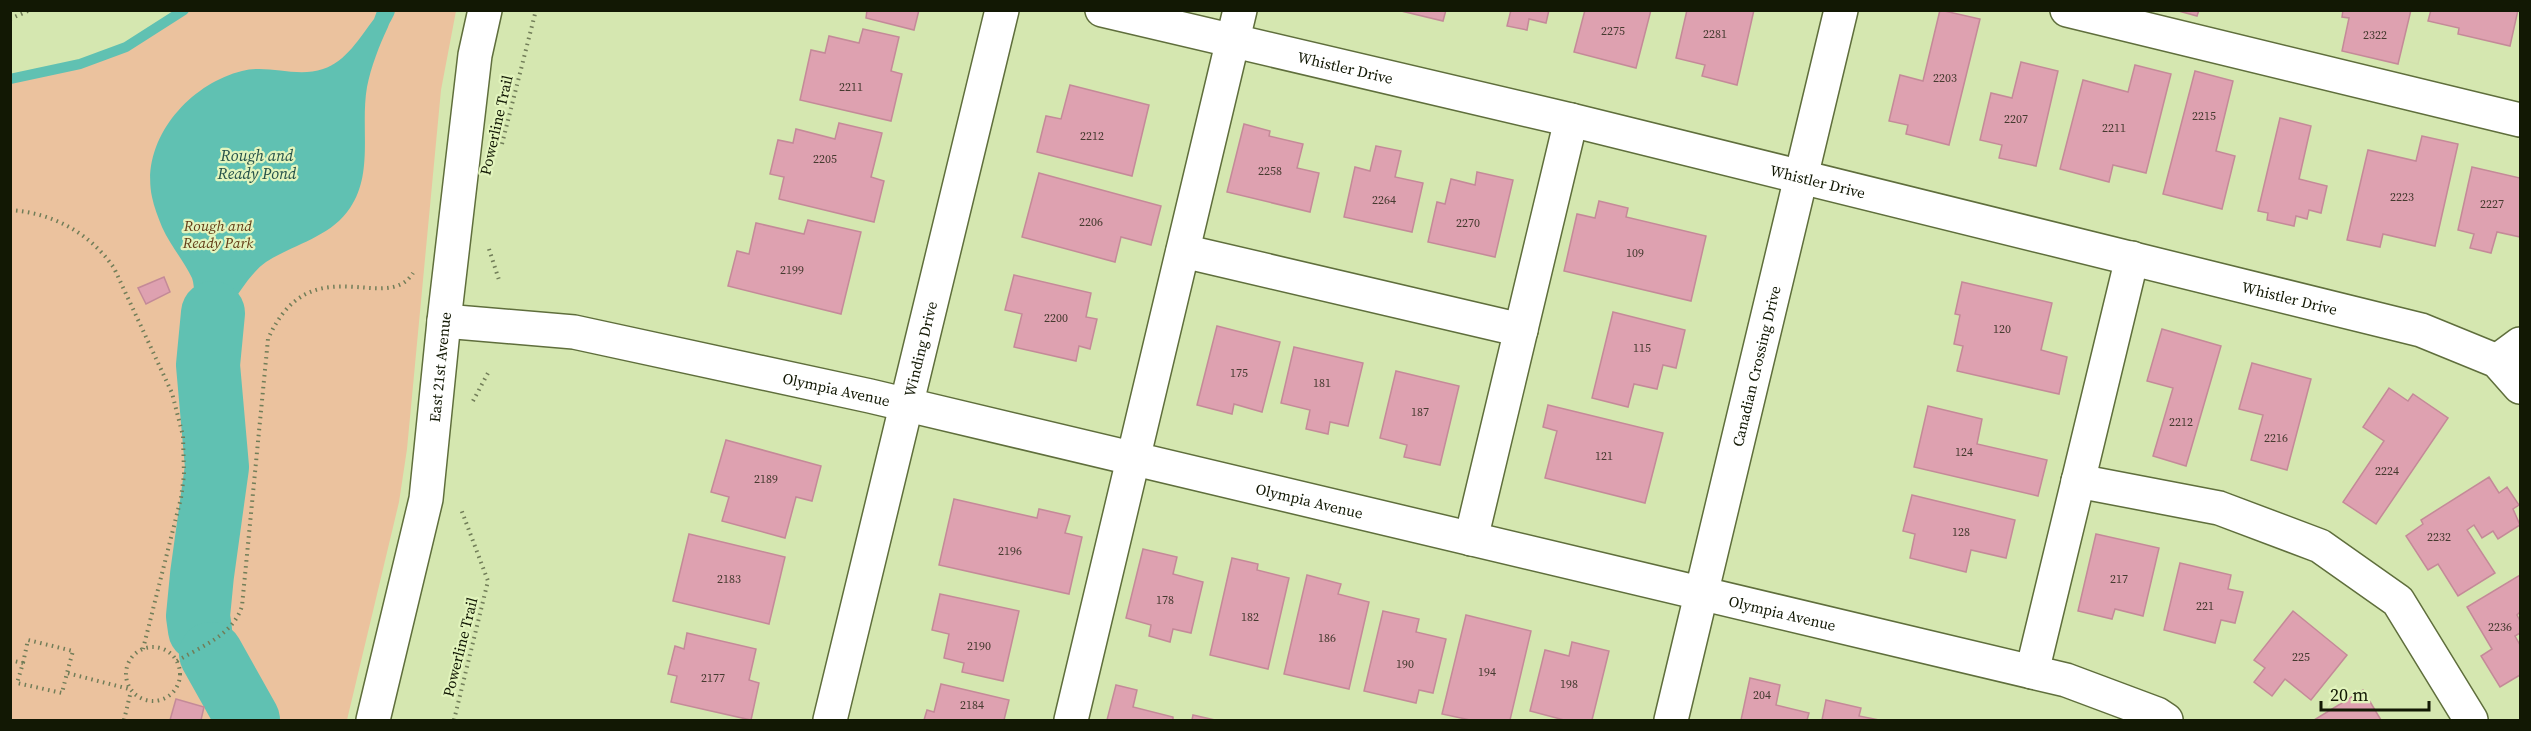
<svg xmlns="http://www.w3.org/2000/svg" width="2531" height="731" font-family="'Source Serif 4',serif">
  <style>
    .green { fill: #ebc29e }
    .water { fill: #60c1b2 }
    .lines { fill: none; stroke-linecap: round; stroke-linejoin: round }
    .stream { stroke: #60c1b2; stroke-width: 10 }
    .river { stroke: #60c1b2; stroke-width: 64 }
    .building { fill: #dea1b0; stroke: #c48a98; stroke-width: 1.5 }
    .minor-casing { stroke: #5f6e3c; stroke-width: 36 }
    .path { stroke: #717d58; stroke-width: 4; stroke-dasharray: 1.5 4.5; stroke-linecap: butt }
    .minor { stroke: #fff; stroke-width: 33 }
    .labels { text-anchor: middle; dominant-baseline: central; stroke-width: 4.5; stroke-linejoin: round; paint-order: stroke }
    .number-label { font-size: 12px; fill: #453a2f }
    .street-label { font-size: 15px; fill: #121804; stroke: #e2f4bd }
    .park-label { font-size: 15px; font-style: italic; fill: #633d17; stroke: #e2f4bd }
    .water-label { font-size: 16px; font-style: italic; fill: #245049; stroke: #e2f4bd }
  </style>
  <rect width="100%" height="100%" fill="#d5e7b0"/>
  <polygon class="green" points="184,11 456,11 441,90 407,449 399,502 347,720 11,720 11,79 80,64 126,47"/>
  <path class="water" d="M377,11h18c-1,6 -5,10 -7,16 -9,19 -17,40 -21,60 -7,40 7,86 -17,121 -19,29 -56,36 -84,54 -17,12 -27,33 -41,49l-22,1c-11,-8 -7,-22 -11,-34 -8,-17 -22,-33 -30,-51 -4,-10 -8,-20 -10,-30 -12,-57 37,-113 90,-126 26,-7 54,7 81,-2 23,-7 37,-32 51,-50z"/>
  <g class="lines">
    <polyline class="stream" points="10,79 80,64 126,47 184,10"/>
    <g class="river">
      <polyline points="200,630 198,616 202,575 217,467 208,365 213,313"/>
      <polyline points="211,654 248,720"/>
    </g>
  </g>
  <g class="building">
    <polygon points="867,10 919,10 914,30 866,18"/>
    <polygon points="1397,10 1446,10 1443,21"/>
    <polygon points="1511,10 1549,10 1546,23 1529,19 1527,30 1507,26"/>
    <polygon points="1585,10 1651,10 1636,68 1574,52"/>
    <polygon points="1687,10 1754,10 1737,85 1702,76 1705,65 1676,58"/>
    <polygon points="1940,10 1980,19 1949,145 1906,134 1908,125 1889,121 1900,75 1923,81"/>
    <polygon points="2175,10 2199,10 2197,16"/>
    <polygon points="2343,10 2411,10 2398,64 2342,51 2349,18 2342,17"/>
    <polygon points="2431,10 2518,10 2510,46 2458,34 2459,28 2428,21"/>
    <polygon points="863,29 899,37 891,71 902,74 891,121 800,100 811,50 825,53 829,36 859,43"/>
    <polygon points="2021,62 2058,71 2036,166 1999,158 2002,145 1980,140 1991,93 2012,98"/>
    <polygon points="2135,65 2171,74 2146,173 2113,165 2109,182 2060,169 2083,80 2128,92"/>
    <polygon points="2195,71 2233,81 2216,151 2235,156 2222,209 2163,194"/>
    <polygon points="1070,85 1149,105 1132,176 1037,152 1046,116 1061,119"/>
    <polygon points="2280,118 2311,126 2299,179 2327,186 2321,213 2309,210 2307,219 2296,216 2294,226 2267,220 2268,213 2258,211"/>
    <polygon points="839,123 882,133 871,177 884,181 874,222 779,199 784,177 770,174 778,140 793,143 796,129 835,139"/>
    <polygon points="1244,124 1270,131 1269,136 1303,144 1297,168 1319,173 1310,212 1227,192"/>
    <polygon points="2422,136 2458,144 2435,246 2383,234 2380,247 2347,240 2368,150 2416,161"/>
    <polygon points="1376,146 1401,151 1395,177 1423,183 1412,232 1344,217 1355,167 1370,171"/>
    <polygon points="2472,167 2520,178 2520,237 2497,232 2491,253 2470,248 2474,234 2458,230"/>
    <polygon points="1477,172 1513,180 1495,257 1428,242 1437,202 1445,204 1451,179 1475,185"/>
    <polygon points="1039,173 1161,206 1151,245 1121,237 1115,262 1022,237"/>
    <polygon points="1599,201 1628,208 1626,217 1706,236 1691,301 1564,271 1577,214 1595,218"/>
    <polygon points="808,220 861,232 841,314 728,286 737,251 749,254 756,223 804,234"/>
    <polygon points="1014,275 1091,293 1086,317 1097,319 1090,349 1079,346 1076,361 1014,347 1022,314 1005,310"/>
    <polygon points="164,277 170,292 146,304 138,288"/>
    <polygon points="1962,282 2052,303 2041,350 2067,357 2059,394 1957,371 1963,346 1954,344 1960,315 1955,314"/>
    <polygon points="1613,312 1685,330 1676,368 1663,365 1657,389 1634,384 1628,407 1592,398"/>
    <polygon points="1217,326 1280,342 1262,412 1234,404 1232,414 1197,405"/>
    <polygon points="2162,329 2221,346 2186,466 2153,456 2173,388 2147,381"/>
    <polygon points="1294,347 1363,363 1348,426 1330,422 1328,434 1306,429 1310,410 1281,403"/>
    <polygon points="2252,363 2311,379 2287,470 2251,460 2263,415 2239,409"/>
    <polygon points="1396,371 1459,386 1440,465 1404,457 1407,445 1380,438"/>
    <polygon points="2389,388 2408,401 2413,394 2448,418 2376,524 2343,502 2384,441 2363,427"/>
    <polygon points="1548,405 1663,433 1645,503 1545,478 1557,431 1543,427"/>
    <polygon points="1928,406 1982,419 1977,444 2047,460 2038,496 1914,467"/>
    <polygon points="726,440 821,466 812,501 796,497 785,538 722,521 729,497 711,492"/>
    <polygon points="2489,477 2499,493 2507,487 2519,505 2513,509 2520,525 2498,539 2493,531 2482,538 2474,525 2467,530 2495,573 2458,596 2438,564 2428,570 2406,536 2423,524 2421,520"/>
    <polygon points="1912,495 2015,520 2006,558 1971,550 1966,572 1910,558 1915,534 1903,531"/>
    <polygon points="954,499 1037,518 1039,509 1070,516 1065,533 1082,537 1069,594 939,565"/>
    <polygon points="689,534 785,557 769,624 673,601"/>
    <polygon points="2096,534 2159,548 2143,616 2115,609 2112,619 2078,611"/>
    <polygon points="1143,549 1177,557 1173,574 1203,582 1191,633 1173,629 1170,642 1149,636 1151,625 1126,618"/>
    <polygon points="1232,558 1258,564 1257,570 1289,578 1268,669 1210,655"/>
    <polygon points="2180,563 2231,575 2228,589 2243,592 2235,623 2221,620 2215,643 2164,630"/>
    <polygon points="1307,575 1341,584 1338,594 1369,602 1349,689 1284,674"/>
    <polygon points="2520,575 2520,612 2517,615 2520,621 2520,633 2515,636 2520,645 2520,675 2500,687 2481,656 2492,649 2467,607"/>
    <polygon points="940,594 1019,611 1003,681 962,672 964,663 944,658 949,634 932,630"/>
    <polygon points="1383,611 1419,619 1416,632 1446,639 1433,693 1419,690 1416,703 1364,691"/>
    <polygon points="2293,611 2347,655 2311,700 2285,679 2272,696 2254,682 2265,668 2254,660"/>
    <polygon points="1466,615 1531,631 1510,720 1470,720 1442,714"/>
    <polygon points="687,633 756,649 749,680 759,683 751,720 671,702 677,676 668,674 675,646 684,649"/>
    <polygon points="1572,642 1609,651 1592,720 1564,720 1530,711 1545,650 1569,656"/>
    <polygon points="1750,678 1780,685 1776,705 1809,713 1807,720 1741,720"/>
    <polygon points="941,684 1009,700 1004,720 924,720 927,710 934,712"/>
    <polygon points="1116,685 1137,690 1133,707 1173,717 1173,720 1107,720"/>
    <polygon points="2363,690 2381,720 2314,720"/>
    <polygon points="176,699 204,707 201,720 170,720"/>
    <polygon points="1826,700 1861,708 1859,716 1879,720 1822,720"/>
    <polygon points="1193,715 1215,720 1192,720"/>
  </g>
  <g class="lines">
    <g class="minor-casing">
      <g id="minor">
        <path id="s1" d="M1102,10l469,110 850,210 76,31 23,26"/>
        <polyline points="2067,10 2520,120"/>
        <polyline points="1183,251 1521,330"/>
        <path id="s2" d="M444,321l130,11 296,64 1196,284 91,34 9,6"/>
        <polyline points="2497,361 2520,344"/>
        <polyline points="2078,481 2219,508 2320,546 2398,601 2471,720"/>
        <polyline points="1471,539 1571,120"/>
        <polyline points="2032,672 2132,258"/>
        <path id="s3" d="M373,720l53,-221 18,-178 31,-266 10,-45"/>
        <path id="s4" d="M830,720l172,-710"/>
        <polyline points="1071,720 1240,10"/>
        <path id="s5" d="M1671,720l170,-710"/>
      </g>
    </g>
    <g class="path">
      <polyline points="10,19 30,10"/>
      <polyline points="502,144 536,10"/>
      <path d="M10,210c43,3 80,23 104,58l58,125 11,43 1,39 -3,23 -38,151"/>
      <polyline points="489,249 499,280"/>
      <polyline points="473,401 488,373"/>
      <circle cx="153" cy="674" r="27"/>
      <polyline points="10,660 23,663 17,683 62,693 67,673 129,689"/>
      <path d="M177,661c25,-15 56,-26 65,-55l26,-267c42,-95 118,-23 145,-66"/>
      <polyline points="23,663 28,640 73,651 67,673"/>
      <polyline points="124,720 131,691"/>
      <polyline points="454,720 488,581 461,509"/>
    </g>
    <use href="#minor" class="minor"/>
  </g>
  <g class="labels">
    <g class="number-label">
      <text x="1613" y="31">2275</text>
      <text x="1715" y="34">2281</text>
      <text x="2375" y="35">2322</text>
      <text x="1945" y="78">2203</text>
      <text x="851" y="87">2211</text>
      <text x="2204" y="116">2215</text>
      <text x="2016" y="119">2207</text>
      <text x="2114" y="128">2211</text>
      <text x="1092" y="136">2212</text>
      <text x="825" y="159">2205</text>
      <text x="1270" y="171">2258</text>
      <text x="2402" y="197">2223</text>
      <text x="1384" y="200">2264</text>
      <text x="2492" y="204">2227</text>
      <text x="1091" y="222">2206</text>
      <text x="1468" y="223">2270</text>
      <text x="1635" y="253">109</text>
      <text x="792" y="270">2199</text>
      <text x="1056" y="318">2200</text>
      <text x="2002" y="329">120</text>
      <text x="1642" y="348">115</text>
      <text x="1239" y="373">175</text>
      <text x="1322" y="383">181</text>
      <text x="1420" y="412">187</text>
      <text x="2181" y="422">2212</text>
      <text x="2276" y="438">2216</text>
      <text x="1964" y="452">124</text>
      <text x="1604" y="456">121</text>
      <text x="2387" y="471">2224</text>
      <text x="766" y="479">2189</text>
      <text x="1961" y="532">128</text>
      <text x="2439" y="537">2232</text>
      <text x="1010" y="551">2196</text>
      <text x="729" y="579">2183</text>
      <text x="2119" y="579">217</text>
      <text x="1165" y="600">178</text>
      <text x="2205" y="606">221</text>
      <text x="1250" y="617">182</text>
      <text x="2500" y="627">2236</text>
      <text x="1327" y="638">186</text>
      <text x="979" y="646">2190</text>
      <text x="2301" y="657">225</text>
      <text x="1405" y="664">190</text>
      <text x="1487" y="672">194</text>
      <text x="713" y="678">2177</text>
      <text x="1569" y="684">198</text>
      <text x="1762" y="695">204</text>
      <text x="972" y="705">2184</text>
    </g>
    <g class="street-label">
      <text stroke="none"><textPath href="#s1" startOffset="250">Whistler Drive</textPath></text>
      <text transform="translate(496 125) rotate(-77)">Powerline Trail</text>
      <text stroke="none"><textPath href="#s1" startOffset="736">Whistler Drive</textPath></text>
      <text stroke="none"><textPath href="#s1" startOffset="1222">Whistler Drive</textPath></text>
      <text stroke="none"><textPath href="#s4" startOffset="382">Winding Drive</textPath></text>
      <text stroke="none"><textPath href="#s5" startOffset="364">Canadian Crossing Drive</textPath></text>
      <text stroke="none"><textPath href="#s3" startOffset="360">East 21st Avenue</textPath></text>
      <text stroke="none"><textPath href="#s2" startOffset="399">Olympia Avenue</textPath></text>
      <text stroke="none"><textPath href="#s2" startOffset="885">Olympia Avenue</textPath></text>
      <text stroke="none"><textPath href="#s2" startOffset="1371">Olympia Avenue</textPath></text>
      <text transform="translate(460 647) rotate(-76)">Powerline Trail</text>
    </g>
    <g class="park-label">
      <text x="218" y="225">Rough and<tspan x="218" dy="17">Ready Park</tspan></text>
    </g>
    <g class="water-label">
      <text x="257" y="155">Rough and<tspan x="257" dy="18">Ready Pond</tspan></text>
    </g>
  </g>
  <rect width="2531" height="731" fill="none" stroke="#121804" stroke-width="24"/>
  <path d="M2321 701v9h108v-9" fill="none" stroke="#121804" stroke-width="3"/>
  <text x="2330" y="701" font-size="18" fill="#121804" stroke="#e2f4bd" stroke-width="4.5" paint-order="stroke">20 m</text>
</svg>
